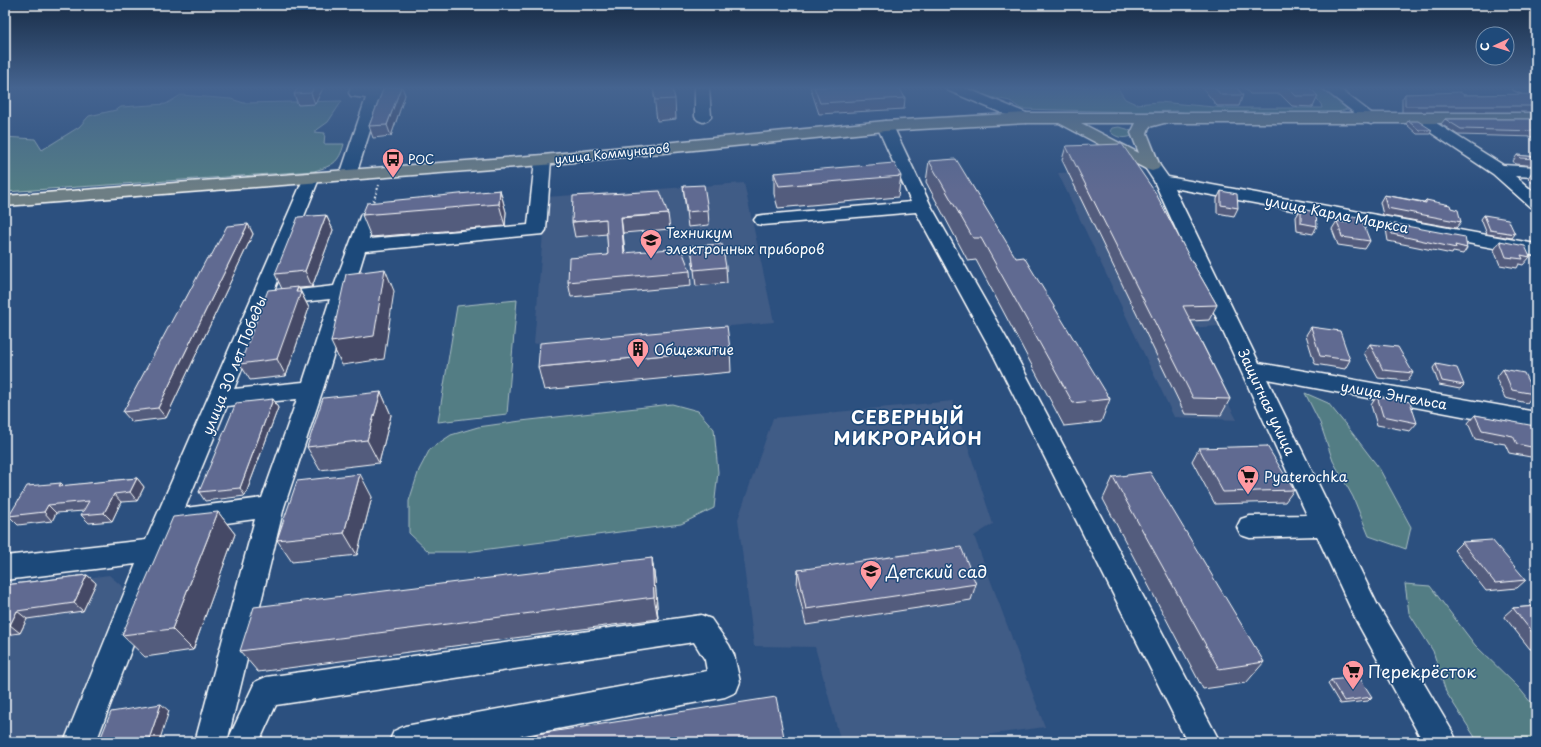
<svg xmlns="http://www.w3.org/2000/svg" width="1541" height="747" font-family="'Playpen Sans',sans-serif">
  <style>
    .built { fill: #405b86 }
    .green { fill: #537d84; stroke: #a9bec2 }
    .lines { fill: none; stroke-linecap: round; stroke-linejoin: round }
    .minor-casing { stroke: #fff; stroke-width: 3 }
    .major-casing { stroke: #fff; stroke-width: 3 }
    .path { stroke: #fff; stroke-width: 2; stroke-dasharray: 2 2; stroke-linecap: butt }
    .minor { fill: #1f4a7a; fill-rule: evenodd }
    .major { fill: #6d7e84; fill-rule: evenodd }
    .wall { fill: #535b7d; stroke: #fff }
    .shaded-wall { fill: #444a66; stroke: #fff }
    .building { fill: #616a91; stroke: #fff }
    .labels { text-anchor: middle; dominant-baseline: central; stroke-width: 3; stroke-linejoin: round; paint-order: stroke }
    .far-street-label { font-size: 12px; fill: #fff; stroke: #1f4a7a }
    .far-poi-label { font-size: 12px; fill: #fff; stroke: #1f4a7a; text-anchor: start }
    .street-label { font-size: 14px; fill: #fff; stroke: #1f4a7a }
    .poi-label { font-size: 14px; fill: #fff; stroke: #1f4a7a; text-anchor: start }
    .near-poi-label { font-size: 17px; fill: #fff; stroke: #1f4a7a; text-anchor: start }
    .district-label { font-size: 18px; font-weight: bold; letter-spacing: 1px; fill: #fff; stroke: #1f4a7a }
  </style>
  <rect width="100%" height="100%" fill="#2c507f"/>
  <filter id="ink" filterUnits="userSpaceOnUse"><feTurbulence type="fractalNoise" baseFrequency=".025" numOctaves="2"/><feDisplacementMap in="SourceGraphic" scale="8" xChannelSelector="R" yChannelSelector="G"/><feConvolveMatrix kernelMatrix="1 2 1 2 8 2 1 2 1" color-interpolation-filters="sRGB"/></filter>
  <g filter="url(#ink)">
    <g class="built">
      <polygon points="1141,169 1218,326 1189,328 1237,420 1174,417 1058,173"/>
      <polygon points="744,183 774,322 534,344 546,197"/>
      <polygon points="953,401 993,524 974,536 1045,727 931,742 841,742 815,647 754,646 738,519 773,418"/>
      <polygon points="109,575 124,588 62,742 5,742 5,589"/>
    </g>
    <g class="green">
      <polygon points="969,87 1117,87 1125,99 1136,104 1159,102 1225,108 1322,108 1321,104 1304,87 1320,87 1347,109 1336,113 1192,114 1177,111 1140,112 1021,109 1010,101 985,96"/>
      <path d="M181,95l50,4 13,4 98,-2 -14,21 -14,10 11,1 -1,11h20c-5,19 -12,22 -30,27l-309,21v-55l30,2 7,11 37,-23 10,-11 27,-6 5,-3 45,-3z"/>
      <path d="M1119,127l8,2 5,3v4c-8,3 -17,2 -22,-5l2,-3z"/>
      <polygon points="517,300 507,414 438,422 457,306"/>
      <polygon points="1305,393 1328,403 1350,430 1379,468 1411,527 1406,549 1369,536 1353,497 1333,461 1320,423"/>
      <polygon points="672,404 698,411 714,429 718,472 714,508 681,524 466,552 429,552 409,533 409,501 419,470 430,449 451,435 478,427 521,421"/>
      <polygon points="1405,584 1430,586 1475,645 1519,688 1536,709 1536,742 1478,742 1446,692 1433,651 1409,613"/>
    </g>
    <g class="lines">
      <g class="minor-casing">
        <g id="minor">
          <path d="M351,87h14l-1,2c10,1 18,-3 28,-2l-11,9 -25,79 -2,4 -6,1 -6,-1 -2,-4 26,-77 -15,-2 -2,-3z"/>
          <polygon points="695,87 709,87 711,117 708,120 703,122 698,120 695,117"/>
          <polygon points="945,87 963,87 1031,115 1034,118 1031,121 1026,123 1021,121 947,90"/>
          <polygon points="1321,87 1337,87 1379,119 1376,122 1371,124 1366,122"/>
          <polygon points="1512,87 1529,87 1536,90 1536,100 1514,90"/>
          <polygon points="1420,114 1425,116 1503,165 1536,167 1536,177 1515,176 1536,194 1536,208 1530,207 1493,174 1415,122 1412,119 1415,116"/>
          <polygon points="885,121 890,123 893,126 931,206 1013,350 1220,742 1187,742 991,350 916,212 763,225 757,224 754,220 757,216 763,215 911,202 877,126 880,123"/>
          <path d="M543,155l6,2 2,3 -5,70 -3,4 -178,17 -42,138 -39,118 -57,235h-32l60,-223 -65,9 -9,-4 -1,-2 -84,220h-32l72,-178 -131,16v-24l141,-16 159,-365 6,-1 6,1 2,4 -46,114 61,-7 27,-72 6,-1 6,1 3,4 -7,21 159,-14 7,-65 2,-3zM330,299l-27,83 -69,7 34,-85 5,1zM297,399l-35,99 -77,10 42,-102z"/>
          <polygon points="1152,161 1158,163 1168,177 1536,244 1536,256 1174,188 1259,363 1536,412 1536,430 1267,379 1377,604 1452,731 1457,742 1423,742 1357,622 1317,536 1250,538 1241,535 1237,527 1241,519 1250,516 1307,515 1154,181 1144,166 1146,163"/>
          <polygon points="701,615 711,619 729,645 734,655 740,682 736,692 725,697 488,742 389,742 394,731 405,726 707,671 705,660 694,642 276,705 259,742 227,742 255,682 266,677"/>
        </g>
      </g>
      <g class="major-casing">
        <path id="major" d="M1026,113h510v10h-372l-15,4 -2,6 13,33 -2,3 -6,2 -6,-2 -87,-46h-33l-141,8 -342,34 -538,41v-10l538,-41 342,-34zM1081,123h55l-5,10 8,20z"/>
      </g>
      <polyline class="path" points="372,205 379,185"/>
      <use href="#minor" class="minor"/>
      <use href="#major" class="major"/>
    </g>
    <g class="wall">
      <polygon points="384,87 402,87 405,95 391,136 373,138 369,126"/>
      <polygon points="653,87 672,87 675,99 676,119 657,121"/>
      <polygon points="810,87 899,87 905,98 904,109 819,114"/>
      <polygon points="1202,87 1236,87 1243,95 1239,106 1217,106"/>
      <polygon points="1244,87 1309,87 1318,96 1313,107 1292,106 1280,94 1250,94"/>
      <polygon points="323,88 315,104 298,105 294,94"/>
      <polygon points="1405,94 1536,96 1536,112 1402,112 1402,99"/>
      <polygon points="1445,119 1536,119 1536,137 1458,135 1441,124"/>
      <polygon points="1408,121 1432,130 1430,134 1417,134 1406,124"/>
      <polygon points="1066,146 1191,260 1217,305 1209,320 1191,321 1230,399 1221,415 1185,414 1062,160"/>
      <polygon points="1517,155 1536,157 1536,166 1515,164 1513,161"/>
      <polygon points="929,161 1016,258 1110,399 1101,422 1064,426 976,260 968,261 926,182"/>
      <polygon points="1532,172 1536,172 1536,185 1534,185 1528,178"/>
      <polygon points="774,173 901,176 898,197 778,208 774,194"/>
      <polygon points="683,186 708,210 709,225 688,227"/>
      <polygon points="500,190 506,212 505,226 371,237 362,215"/>
      <polygon points="1221,191 1238,208 1234,216 1217,213 1217,199"/>
      <polygon points="1384,195 1424,202 1426,200 1451,208 1461,222 1456,228 1383,215 1380,202"/>
      <polygon points="1301,209 1317,226 1313,234 1297,231 1296,217"/>
      <polygon points="668,214 670,229 623,233 625,253 690,271 691,286 571,297 568,282 608,255 607,234 575,237 572,222"/>
      <polygon points="326,215 333,230 312,287 299,288 309,308 286,376 250,380 240,364 282,289 275,274"/>
      <polygon points="1484,215 1515,234 1512,238 1487,234 1481,219"/>
      <polygon points="1346,216 1370,241 1365,249 1338,245 1332,229 1337,221 1342,222"/>
      <polygon points="1390,223 1467,248 1463,254 1453,252 1452,254 1388,241 1386,229"/>
      <polygon points="248,224 253,234 166,418 132,422 123,412 185,300 210,258"/>
      <polygon points="1500,241 1530,257 1523,265 1519,264 1517,268 1500,265 1494,250"/>
      <polygon points="691,246 726,267 727,283 696,286"/>
      <polygon points="1311,327 1350,360 1345,369 1315,364 1306,335"/>
      <polygon points="1370,344 1413,373 1407,381 1378,378 1364,353"/>
      <polygon points="730,349 731,372 544,390 538,367"/>
      <polygon points="1436,364 1464,385 1460,389 1439,385 1433,368"/>
      <polygon points="1503,369 1534,394 1527,403 1505,398 1496,378"/>
      <polygon points="381,392 391,415 379,463 320,470 307,447"/>
      <polygon points="1377,396 1417,423 1410,431 1377,425 1371,405"/>
      <polygon points="273,399 278,408 245,496 205,501 199,492"/>
      <polygon points="1475,415 1536,428 1536,458 1509,453 1505,444 1475,439 1468,423"/>
      <polygon points="1199,448 1294,490 1285,502 1215,504 1192,461"/>
      <polygon points="1113,477 1264,662 1246,683 1203,689 1103,499"/>
      <polygon points="137,478 144,487 137,501 121,502 112,521 89,523 81,515 84,511 56,513 52,521 18,525 9,516 61,483 64,486"/>
      <polygon points="372,497 357,555 292,562 277,540"/>
      <polygon points="218,512 235,534 193,650 145,657 122,635"/>
      <polygon points="1462,542 1526,580 1517,588 1486,591 1454,550"/>
      <polygon points="652,558 655,580 658,619 258,672 240,651"/>
      <polygon points="798,570 976,584 971,600 806,625 797,586"/>
      <polygon points="87,575 96,583 83,611 27,619 20,633 5,635 5,585"/>
      <polygon points="1536,606 1536,649 1530,649 1504,616 1513,608"/>
      <polygon points="1331,680 1372,697 1368,701 1340,704 1328,684"/>
    </g>
    <g class="shaded-wall">
      <polygon points="314,87 323,87 323,88 315,104 311,93"/>
      <polygon points="401,87 402,87 405,95 391,136 387,125"/>
      <polygon points="500,190 506,212 505,226 499,204"/>
      <polygon points="326,215 333,230 312,287 305,271"/>
      <polygon points="621,217 623,233 626,268 624,253"/>
      <polygon points="248,224 253,234 166,418 158,408"/>
      <polygon points="385,269 394,291 384,359 342,365 331,342"/>
      <polygon points="298,287 309,308 286,376 277,359"/>
      <polygon points="381,392 391,415 379,463 367,440"/>
      <polygon points="273,399 278,408 245,496 240,488"/>
      <polygon points="360,474 372,497 357,555 344,533"/>
      <polygon points="137,478 144,487 137,501 130,492"/>
      <polygon points="61,483 69,491 59,486"/>
      <polygon points="114,494 121,502 112,521 104,513"/>
      <polygon points="48,505 56,513 52,521 44,512"/>
      <polygon points="218,512 235,534 193,650 172,629"/>
      <polygon points="652,558 655,580 658,619 654,597"/>
      <polygon points="87,575 96,583 83,611 74,603"/>
      <polygon points="17,611 27,619 20,633 10,625"/>
      <polygon points="161,704 169,711 159,742 148,742"/>
    </g>
    <g class="building">
      <polygon points="298,87 314,87 311,93 294,94"/>
      <polygon points="384,87 401,87 387,125 369,126"/>
      <polygon points="653,87 672,87 675,99 655,100"/>
      <polygon points="814,87 899,87 905,98 820,103"/>
      <polygon points="1214,87 1236,87 1243,95 1221,95"/>
      <polygon points="1287,87 1309,87 1318,96 1296,96"/>
      <polygon points="1460,92 1464,95 1534,94 1536,96 1536,106 1405,106 1405,94"/>
      <polygon points="1445,119 1536,119 1536,131 1461,129"/>
      <polygon points="1408,121 1418,121 1432,130 1419,130"/>
      <polygon points="1122,144 1155,192 1191,260 1217,305 1183,306 1230,399 1193,398 1066,146"/>
      <polygon points="1517,155 1536,157 1536,159 1520,158"/>
      <polygon points="956,159 1016,258 1024,257 1110,399 1073,403 981,238 973,238 929,161"/>
      <polygon points="894,163 901,176 779,186 774,173"/>
      <polygon points="1532,172 1536,172 1536,176"/>
      <polygon points="704,185 708,210 687,212 683,186"/>
      <polygon points="500,190 499,204 362,215 367,203"/>
      <polygon points="660,191 668,214 621,217 624,253 681,248 690,271 568,282 569,258 608,255 606,219 572,222 573,196"/>
      <polygon points="1221,191 1237,194 1238,208 1221,205"/>
      <polygon points="1384,195 1426,203 1426,200 1450,205 1451,208 1458,210 1461,222 1387,208"/>
      <polygon points="1301,209 1316,212 1317,226 1301,223"/>
      <polygon points="326,215 305,271 275,274 298,217"/>
      <polygon points="1484,215 1508,219 1515,234 1490,230"/>
      <polygon points="1346,216 1361,218 1370,241 1342,237 1337,221 1348,223"/>
      <polygon points="1390,223 1465,237 1467,248 1455,245 1456,248 1392,234"/>
      <polygon points="248,224 158,408 123,412 183,300 185,300 207,258 210,258 227,226"/>
      <polygon points="1500,241 1525,246 1530,257 1521,255 1523,259 1506,257"/>
      <polygon points="722,244 726,267 694,270 691,246"/>
      <polygon points="385,269 374,336 331,342 346,274"/>
      <polygon points="298,287 296,292 301,292 277,359 240,364 268,290"/>
      <polygon points="727,326 730,349 538,367 540,343"/>
      <polygon points="1311,327 1340,331 1350,360 1320,356"/>
      <polygon points="1370,344 1398,347 1413,373 1383,370"/>
      <polygon points="1436,364 1457,368 1464,385 1442,381"/>
      <polygon points="1503,369 1524,373 1534,394 1512,390"/>
      <polygon points="381,392 367,440 307,447 323,398"/>
      <polygon points="1377,396 1410,402 1417,423 1383,416"/>
      <polygon points="273,399 240,488 199,492 236,403"/>
      <polygon points="1475,415 1535,426 1536,428 1536,448 1517,444 1513,436 1482,430"/>
      <polygon points="1267,446 1294,490 1223,492 1199,448"/>
      <polygon points="1150,472 1264,662 1219,669 1113,477"/>
      <polygon points="360,474 344,533 277,540 297,481"/>
      <polygon points="137,478 130,492 114,494 104,513 81,515 89,501 48,505 44,512 9,516 27,486 61,483 59,486"/>
      <polygon points="218,512 172,629 122,635 173,517"/>
      <polygon points="1492,540 1526,580 1495,583 1462,542"/>
      <polygon points="961,547 976,584 806,609 798,570"/>
      <polygon points="652,558 654,597 240,651 254,607"/>
      <polygon points="87,575 74,603 17,611 10,625 5,626 5,585"/>
      <polygon points="1536,606 1536,637 1513,608"/>
      <polygon points="1359,677 1372,697 1344,701 1331,680"/>
      <polygon points="776,697 785,742 486,742"/>
      <polygon points="161,704 148,742 99,742 111,712"/>
    </g>
  </g>
  <linearGradient id="sky" x2="0" y2="1"><stop stop-color="#182c46"/><stop offset="0.46" stop-color="#456490"/><stop offset="1" stop-color="#456490" stop-opacity="0"/></linearGradient>
  <rect width="1541" height="191" fill="url(#sky)"/>
  <defs>
    <g id="bus-pin" transform="scale(1.15)"><path d="M0 17L-7.5 6A9.5 9.5 0 1 1 7.5 6Z" fill="#ff9aa2" stroke="#1f4a7a"/><path d="M-5-6H5V4H4V6H2V4H-2V6H-4V4H-5ZM-3.5-4V0h7V-4ZM-3.5 1.2v1.5H-2V1.2ZM2 1.2v1.5H3.5V1.2Z" fill="#111"/></g>
    <g id="university-pin" transform="scale(1.15)"><path d="M0 17L-7.5 6A9.5 9.5 0 1 1 7.5 6Z" fill="#ff9aa2" stroke="#1f4a7a"/><path d="M0-5L7-2L0 1L-7-2ZM-4 1L0 2.5L4 1V4Q0 6-4 4Z" fill="#111"/></g>
    <g id="building-pin" transform="scale(1.15)"><path d="M0 17L-7.5 6A9.5 9.5 0 1 1 7.5 6Z" fill="#ff9aa2" stroke="#1f4a7a"/><path d="M-4-6H4V6H1V3H-1V6H-4ZM-2.5-4.3h1.7v1.8h-1.7ZM.8-4.3h1.7v1.8H.8ZM-2.5-1h1.7V.8h-1.7ZM.8-1h1.7V.8H.8Z" fill="#111"/></g>
    <g id="supermarket-pin" transform="scale(1.15)"><path d="M0 17L-7.5 6A9.5 9.5 0 1 1 7.5 6Z" fill="#ff9aa2" stroke="#1f4a7a"/><path d="M-6-5.5h2.5l.6 2H6L4.5 2H-2.5L-4.4-4H-6ZM-1.5 3.2a1.3 1.3 0 1 0 .1 0ZM3 3.2a1.3 1.3 0 1 0 .1 0Z" fill="#111"/></g>
    <g id="school-pin" transform="scale(1.15)"><path d="M0 17L-7.5 6A9.5 9.5 0 1 1 7.5 6Z" fill="#ff9aa2" stroke="#1f4a7a"/><path d="M0-5L7-2L0 1L-7-2ZM-4 1L0 2.5L4 1V4Q0 6-4 4Z" fill="#111"/></g>
  </defs>
  <g fill-rule="evenodd">
    <use href="#bus-pin" x="393" y="159"/>
    <use href="#university-pin" x="651" y="240"/>
    <use href="#building-pin" x="638" y="349"/>
    <use href="#supermarket-pin" x="1248" y="476"/>
    <use href="#school-pin" x="871" y="571"/>
    <use href="#supermarket-pin" x="1353" y="671"/>
  </g>
  <g class="labels">
    <g class="far-street-label">
      <text transform="translate(612 153) rotate(-6)">улица Коммунаров</text>
    </g>
    <g class="far-poi-label">
      <text x="408" y="159">РОС</text>
    </g>
    <g class="street-label">
      <text transform="translate(1337 214) rotate(11)">улица Карла Маркса</text>
      <text transform="translate(234 365) rotate(-68)">улица 30 лет Победы</text>
      <text transform="translate(1394 395) rotate(10)">улица Энгельса</text>
      <text transform="translate(1267 402) rotate(65)">Защитная улица</text>
    </g>
    <g class="poi-label">
      <text x="666" y="232">Техникум<tspan x="666" dy="16">электронных приборов</tspan></text>
      <text x="654" y="349">Общежитие</text>
      <text x="1264" y="476">Pyaterochka</text>
    </g>
    <g class="near-poi-label">
      <text x="886" y="571">Детский сад</text>
      <text x="1368" y="671">Перекрёсток</text>
    </g>
    <g class="district-label">
      <text x="908" y="416">СЕВЕРНЫЙ<tspan x="908" dy="21">МИКРОРАЙОН</tspan></text>
    </g>
  </g>
  <rect width="1541" height="747" fill="none" stroke="#1f4a7a" stroke-width="20"/>
  <rect x="10" y="10" width="1521" height="727" fill="none" stroke="#fff" stroke-width="1.5" filter="url(#ink)"/>
  <g transform="translate(1495 46) rotate(266)"><circle r="19" fill="#1f4a7a" stroke="#7992af"/>
  <path d="M0-3L7 15L0 10L-7 15Z" fill="#ff9aa2"/>
  <text y="-6" font-size="11" font-weight="bold" text-anchor="middle" fill="#ffffff">С</text>
  </g>
</svg>
